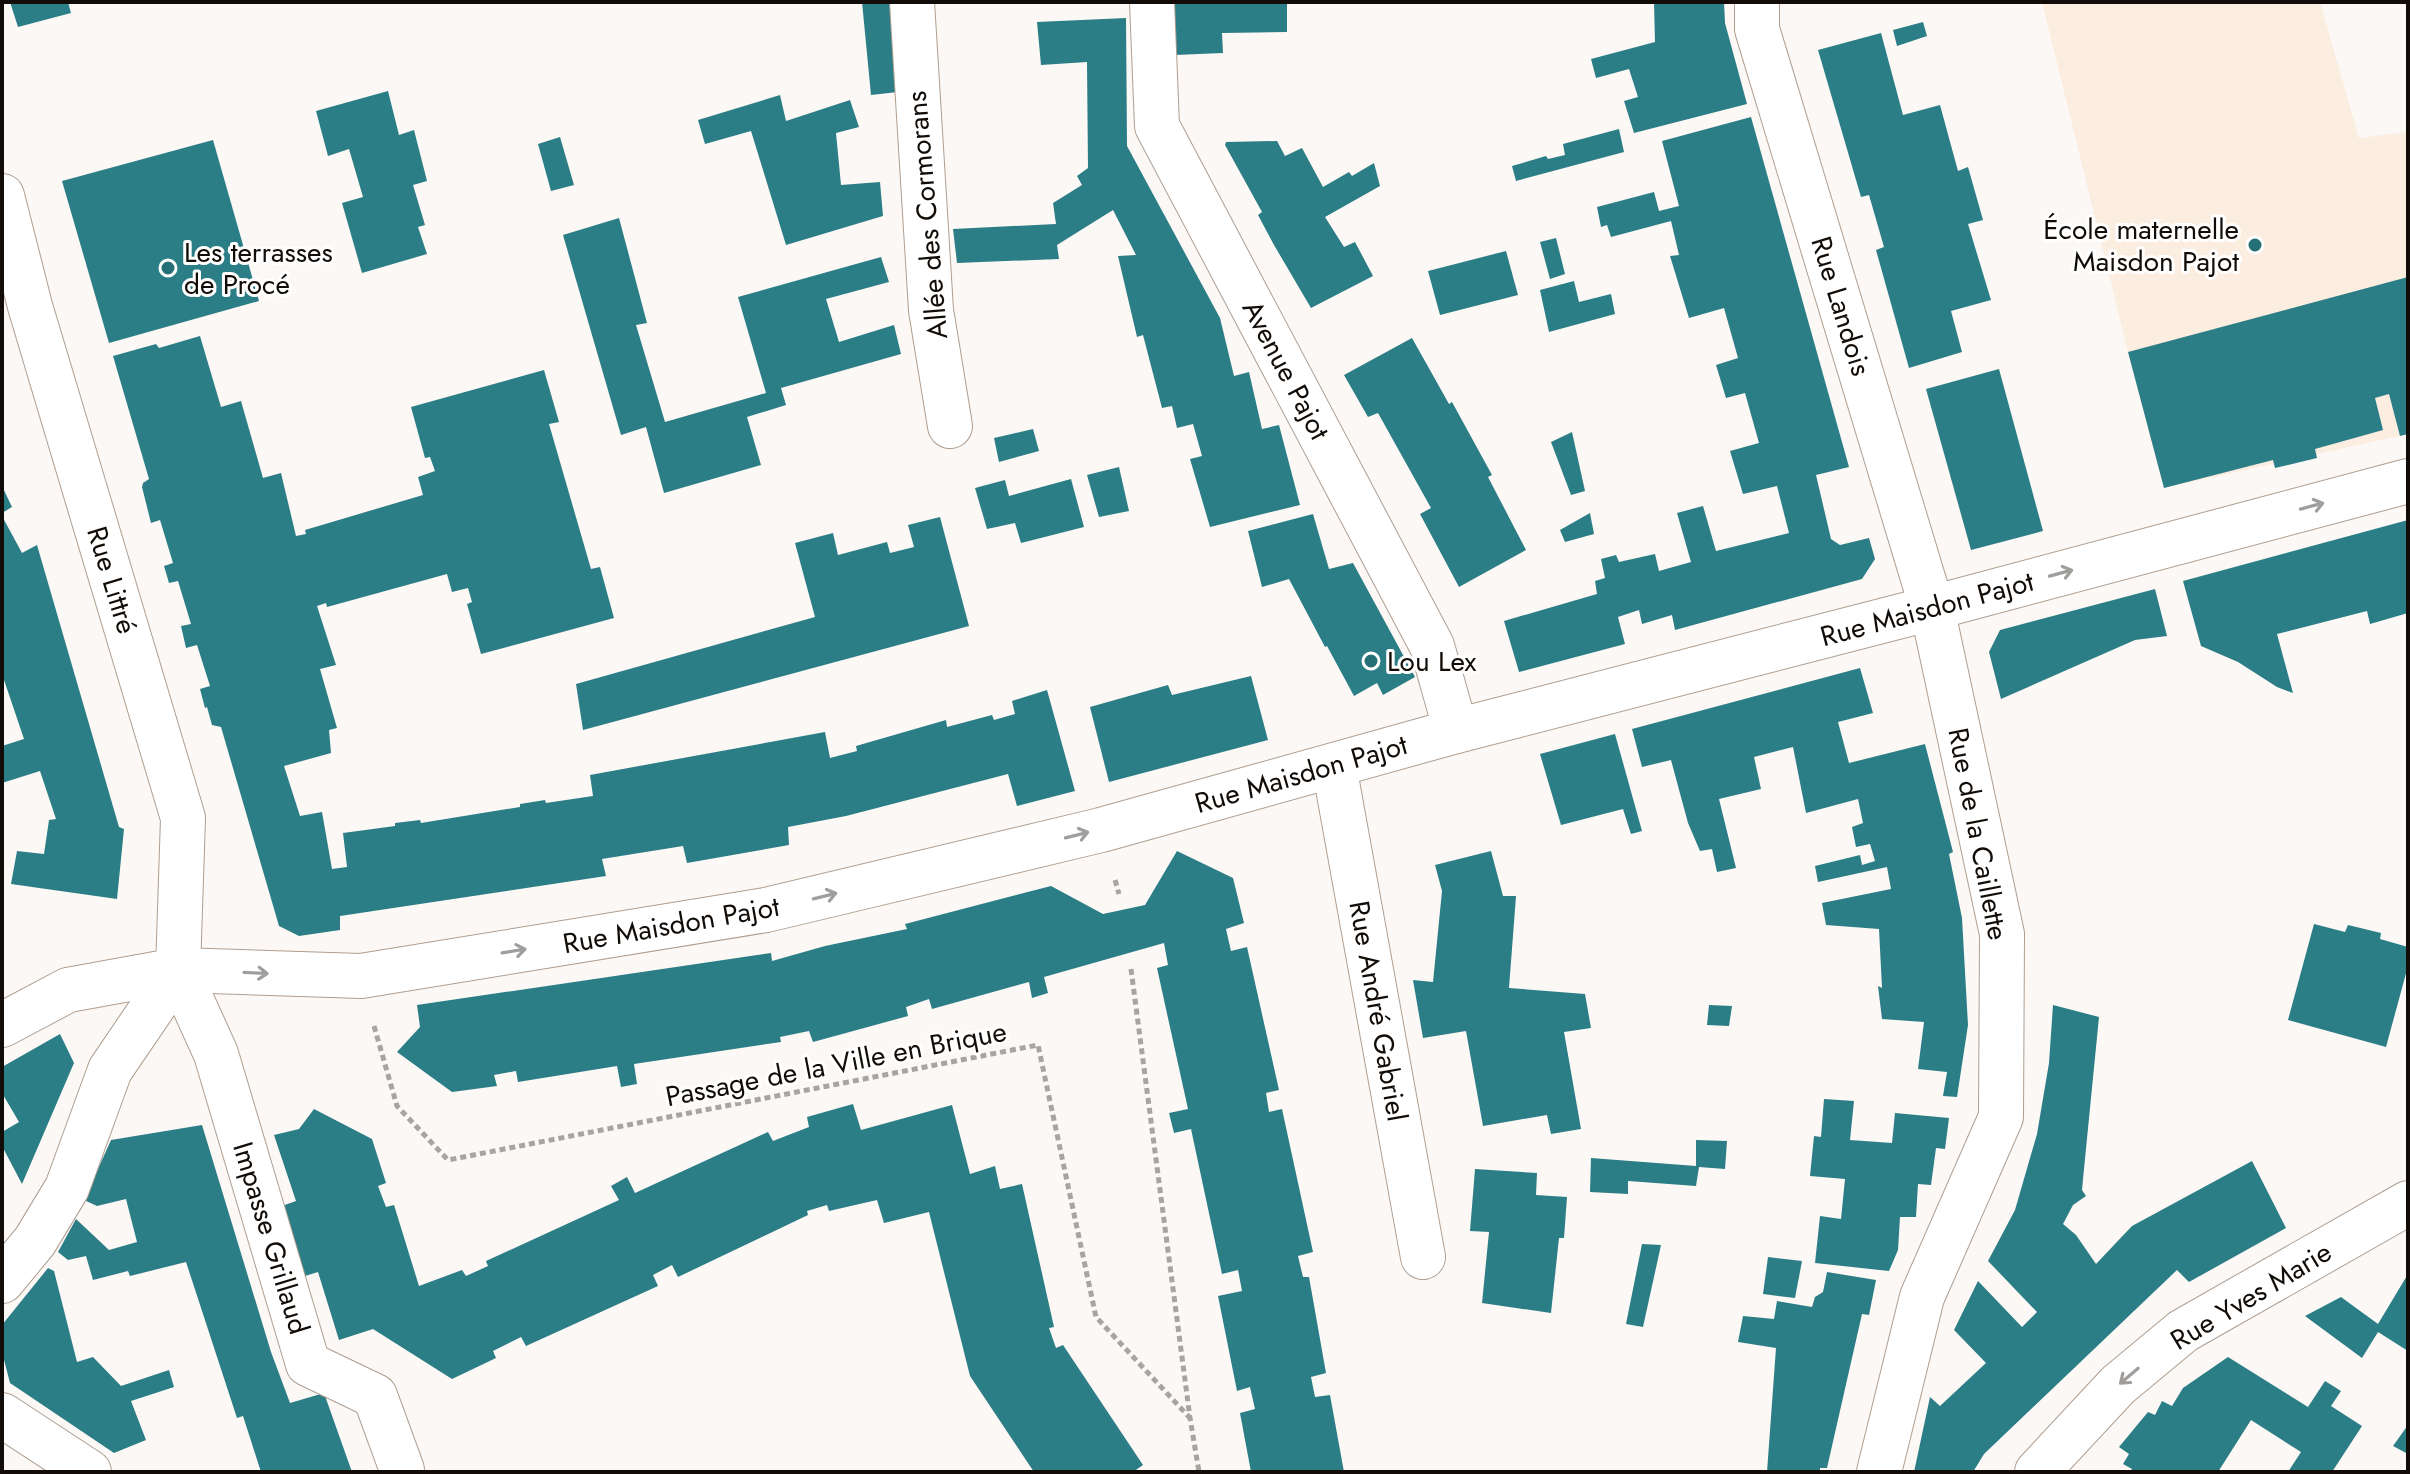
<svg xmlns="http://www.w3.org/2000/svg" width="2410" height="1474" font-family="Jost,sans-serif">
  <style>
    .built { fill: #fcede1 }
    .building { fill: #2b7d86 }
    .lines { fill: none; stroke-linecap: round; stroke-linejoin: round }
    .minor-casing { stroke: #af9e90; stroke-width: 46 }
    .path { stroke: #a8a4a0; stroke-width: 5; stroke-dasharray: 6 4; stroke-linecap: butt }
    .minor { stroke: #fff; stroke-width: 44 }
    .oneway { stroke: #a09e9c }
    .poi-dot { fill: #256f77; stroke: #fff; stroke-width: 3 }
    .labels { text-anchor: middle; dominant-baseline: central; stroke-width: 6; stroke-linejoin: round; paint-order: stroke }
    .street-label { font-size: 28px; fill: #110c07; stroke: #fff }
    .poi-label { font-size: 28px; fill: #110c07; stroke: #fff; text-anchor: start }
  </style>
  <rect width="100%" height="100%" fill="#fcf8f5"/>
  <polygon class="built" points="2042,2 2320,2 2359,138 2408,132 2408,434 2164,488 2128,352"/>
  <g class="building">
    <polygon points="10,2 68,2 71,13 18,27"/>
    <polygon points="862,2 891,2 898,92 871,95"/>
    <polygon points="1175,2 1287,2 1287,32 1222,33 1223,53 1175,55"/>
    <polygon points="1654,2 1724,2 1725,23 1747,104 1634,133 1624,101 1638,97 1629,69 1596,78 1591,59 1655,42"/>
    <polygon points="1126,18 1127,146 1220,318 1234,376 1249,372 1262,429 1279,425 1300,505 1210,527 1190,459 1202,456 1193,424 1177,428 1172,406 1162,408 1143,335 1137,337 1118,256 1136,255 1113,210 1057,245 1059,259 957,263 953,229 1056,224 1053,203 1082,185 1077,176 1088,168 1087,62 1041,65 1037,22"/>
    <polygon points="1923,22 1927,36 1897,46 1893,30"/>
    <polygon points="1881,33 1903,115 1940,105 1958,171 1968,167 1983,220 1968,224 1991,300 1951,311 1962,352 1909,368 1876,250 1884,247 1869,195 1861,197 1818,50"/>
    <polygon points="388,91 399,135 414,130 427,181 413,185 425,225 418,227 427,254 362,273 342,203 363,197 349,149 328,156 316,111"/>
    <polygon points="780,95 786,121 850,100 859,127 836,133 841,185 880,182 883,216 786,245 751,131 705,144 698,120"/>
    <polygon points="1751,117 1849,467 1816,475 1831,539 1840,545 1869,538 1875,559 1862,579 1675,630 1672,615 1642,624 1639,610 1618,617 1625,644 1519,672 1504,621 1597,594 1595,581 1605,578 1601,559 1616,555 1619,562 1655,554 1659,571 1691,562 1677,513 1703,506 1716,551 1789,533 1777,486 1743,494 1730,451 1759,443 1745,393 1726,398 1716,365 1738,358 1724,308 1689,318 1670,256 1679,255 1671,221 1611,237 1607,225 1601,227 1597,207 1654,192 1659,211 1679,206 1662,141"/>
    <polygon points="1619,129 1624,152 1516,181 1512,166 1546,156 1548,159 1565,155 1563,144"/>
    <polygon points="560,137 574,185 551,191 538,144"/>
    <polygon points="213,140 259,301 109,343 62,181"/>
    <polygon points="1277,141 1285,156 1302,148 1323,187 1349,172 1352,176 1374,163 1380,186 1325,217 1344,247 1355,242 1373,276 1311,308 1274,245 1258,215 1262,212 1225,145 1226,142"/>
    <polygon points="619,218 647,323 636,325 665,422 766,393 738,297 881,257 889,282 826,299 839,342 894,325 901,354 781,388 786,405 747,417 761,465 664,493 646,427 621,435 563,235"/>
    <polygon points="1556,238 1565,274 1550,279 1540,242"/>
    <polygon points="1506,251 1518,295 1440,315 1428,271"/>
    <polygon points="2408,277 2408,434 2400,436 2389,394 2375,398 2383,430 2315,449 2317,458 2275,468 2273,460 2164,488 2128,352"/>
    <polygon points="1574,281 1579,302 1611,294 1615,314 1549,332 1540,290"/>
    <polygon points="200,336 221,407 241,401 263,478 281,473 296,536 306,534 305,530 423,495 418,477 435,471 430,457 425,458 411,407 544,370 559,422 549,424 591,569 600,567 614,618 481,654 467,604 472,602 468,588 452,592 447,574 327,607 326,603 317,606 336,665 320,669 337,728 329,730 331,753 284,766 300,816 322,812 332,869 347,867 343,833 395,826 395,823 420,820 421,823 520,807 520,804 545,800 546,803 593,796 590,775 825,732 830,758 857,751 856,746 946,720 947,727 992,715 994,720 1015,714 1012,701 1047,690 1075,791 1017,806 1008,774 846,816 788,827 789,845 687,863 683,846 602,859 606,876 340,916 340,930 299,936 279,926 221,727 212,725 207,707 205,708 200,689 210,686 197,645 186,648 181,626 191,624 178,581 169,583 164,566 173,563 160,520 151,523 142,487 143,483 149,479 113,356 156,344 159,348"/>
    <polygon points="1412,338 1449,404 1452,402 1492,475 1488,477 1526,550 1459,587 1420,514 1431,508 1378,413 1368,417 1344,375"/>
    <polygon points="1999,369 2043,531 1971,550 1926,389"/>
    <polygon points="1033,429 1039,451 999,462 994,438"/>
    <polygon points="1572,432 1585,491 1571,495 1551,442"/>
    <polygon points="1119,467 1129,511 1099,517 1087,475"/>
    <polygon points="1071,479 1084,527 1021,543 1015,523 987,529 975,488 1005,480 1009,496"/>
    <polygon points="2,486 12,507 2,513"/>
    <polygon points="1590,513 1594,534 1565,542 1560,530"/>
    <polygon points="1313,514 1329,569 1353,563 1415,677 1383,695 1377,683 1354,696 1327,646 1325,647 1289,579 1262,587 1248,531"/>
    <polygon points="2,516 22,553 37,545 119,827 124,829 117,899 11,884 17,851 44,854 49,820 56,819 40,771 2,783 2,746 24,739 2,674"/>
    <polygon points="940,517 969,626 583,730 576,684 815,617 795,543 833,533 838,555 887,542 890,553 914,547 908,525"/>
    <polygon points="2408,520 2408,613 2370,624 2367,611 2277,634 2293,693 2277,687 2238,662 2201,646 2183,581"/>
    <polygon points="2155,589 2167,636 2135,640 2001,699 1989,652 2000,630"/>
    <polygon points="1860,668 1873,713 1838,722 1849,763 1925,744 1953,852 1949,854 1962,918 1968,1025 1957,1097 1943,1096 1947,1072 1918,1069 1924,1022 1882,1019 1878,986 1882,988 1879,929 1826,925 1822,903 1891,889 1887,867 1818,882 1815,866 1860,855 1862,865 1875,861 1870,844 1856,847 1852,827 1863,823 1858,799 1806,813 1793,747 1754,757 1761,789 1719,799 1736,868 1717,872 1712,849 1700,851 1688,823 1671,760 1642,767 1632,729"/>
    <polygon points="1251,676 1268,740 1109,782 1090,707 1168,685 1172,695"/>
    <polygon points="1615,734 1642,831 1631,834 1623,809 1561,825 1540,754"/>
    <polygon points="1177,851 1233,878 1244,923 1226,929 1231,951 1247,947 1279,1090 1266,1093 1269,1112 1282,1109 1313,1252 1298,1256 1303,1277 1309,1277 1326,1373 1311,1377 1315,1397 1330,1395 1344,1472 1251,1472 1240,1413 1255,1409 1250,1387 1237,1391 1218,1296 1242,1291 1238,1270 1222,1274 1191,1129 1174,1133 1169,1113 1188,1109 1157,968 1168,965 1164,943 1044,977 1048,993 1032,998 1029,982 932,1009 929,999 906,1007 908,1016 813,1042 809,1031 780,1037 781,1042 634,1064 637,1084 621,1087 617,1066 518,1082 516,1071 494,1075 497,1086 452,1092 397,1052 420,1027 417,1005 771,953 772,961 825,946 907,929 905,924 1051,886 1103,914 1145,905"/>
    <polygon points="1491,851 1503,896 1516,896 1509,988 1585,994 1591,1028 1564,1032 1581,1129 1551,1134 1547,1115 1483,1126 1466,1031 1423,1038 1413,980 1433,982 1442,891 1435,865"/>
    <polygon points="2314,924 2345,932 2348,925 2381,933 2380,939 2408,947 2408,966 2386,1047 2288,1020"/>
    <polygon points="1709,1005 1732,1006 1729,1026 1707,1025"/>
    <polygon points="2053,1005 2099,1017 2083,1179 2082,1190 2086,1196 2073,1205 2063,1224 2076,1235 2096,1264 2132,1226 2252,1161 2286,1228 2189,1282 2177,1270 1984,1454 1973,1472 1914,1472 1930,1397 1940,1406 1986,1363 1954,1330 1978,1281 2022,1327 2037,1312 1988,1261 2015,1210 2037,1134 2049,1063"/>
    <polygon points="60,1034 74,1063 22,1184 2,1146 2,1132 19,1122 2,1093 2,1067"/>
    <polygon points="1824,1099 1854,1101 1850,1140 1892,1143 1895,1113 1949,1118 1945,1149 1936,1148 1931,1185 1918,1184 1916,1217 1900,1217 1898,1250 1889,1271 1815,1263 1820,1216 1841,1219 1845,1179 1810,1176 1814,1136 1821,1137"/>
    <polygon points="853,1104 861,1130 952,1105 970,1174 995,1166 1000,1189 1022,1184 1054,1327 1049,1328 1056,1348 1063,1345 1143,1465 1133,1472 1034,1472 970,1376 929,1212 884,1223 877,1200 829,1211 827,1205 807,1211 808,1215 678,1277 672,1265 653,1275 658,1286 526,1346 521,1337 493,1351 496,1358 452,1379 373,1329 339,1340 318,1272 302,1277 279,1207 296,1201 274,1135 299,1129 314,1109 372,1139 386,1183 378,1186 386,1207 394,1205 419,1286 462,1270 466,1276 488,1266 486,1261 619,1200 611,1186 627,1177 635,1193 768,1132 773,1141 809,1127 807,1117"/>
    <polygon points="202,1125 271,1352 290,1403 324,1393 352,1472 261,1472 243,1416 237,1418 186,1262 130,1276 128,1271 93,1280 86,1256 68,1260 58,1252 76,1219 109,1250 137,1242 126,1199 97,1206 84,1200 111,1140"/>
    <polygon points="1696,1140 1727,1141 1725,1169 1699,1167 1696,1186 1628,1181 1628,1194 1590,1192 1591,1158 1696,1166"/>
    <polygon points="1475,1169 1537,1173 1536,1195 1567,1197 1564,1238 1559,1238 1551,1313 1482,1303 1489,1232 1470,1231"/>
    <polygon points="1642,1244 1661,1245 1643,1327 1626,1324"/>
    <polygon points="1768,1257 1802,1261 1795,1298 1763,1294"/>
    <polygon points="48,1268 54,1271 77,1362 93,1357 121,1386 169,1370 174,1387 131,1401 146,1440 114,1453 10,1383 2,1352 2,1325"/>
    <polygon points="1827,1272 1876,1280 1869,1315 1862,1314 1827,1468 1820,1468 1820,1472 1767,1472 1776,1348 1738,1342 1743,1316 1774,1319 1777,1301 1812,1307 1815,1297 1823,1292"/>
    <polygon points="2408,1274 2408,1351 2378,1332 2362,1358 2305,1316 2341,1297 2378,1324"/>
    <polygon points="2228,1357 2308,1407 2325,1381 2341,1391 2331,1406 2362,1426 2332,1472 2288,1472 2301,1452 2251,1420 2218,1472 2130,1472 2132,1469 2123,1464 2129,1454 2119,1447 2148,1412 2155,1415 2162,1401 2172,1406 2183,1388"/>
    <polygon points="2408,1425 2408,1454 2393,1446"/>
  </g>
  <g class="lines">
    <g class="minor-casing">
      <g id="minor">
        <polyline points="912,2 931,310 950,426"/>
        <polyline points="1152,2 1157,126 1432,646 1456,731"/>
        <polyline points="1757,2 1757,29 1932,608 2002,934 2001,1117 1922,1297 1879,1472"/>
        <polyline points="2,196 30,306 183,818 178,970 216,1054 308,1364 375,1396 402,1470"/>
        <polyline points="1334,766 1423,1257"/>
        <polyline points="2,1025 68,990 178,970 361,976 766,910 1101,830 1456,731 1932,608 2408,481"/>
        <polyline points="2,1281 35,1241 67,1188 110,1070 178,970"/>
        <polyline points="2,1415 89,1472"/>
        <polyline points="2037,1472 2118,1385 2183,1331 2408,1203"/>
      </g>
    </g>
    <g class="path">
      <polyline points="1115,880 1119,894"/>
      <polyline points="1131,969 1190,1418 1199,1472"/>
      <polyline points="374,1026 397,1106 448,1160 1038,1045 1096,1317 1190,1418"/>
    </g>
    <use href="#minor" class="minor"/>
  </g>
  <defs><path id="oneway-shaft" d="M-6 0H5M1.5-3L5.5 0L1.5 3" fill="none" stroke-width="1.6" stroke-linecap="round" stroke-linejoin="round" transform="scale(2)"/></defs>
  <g class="oneway">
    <use href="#oneway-shaft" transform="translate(2312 506) rotate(-15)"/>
    <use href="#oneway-shaft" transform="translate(2061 573) rotate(-15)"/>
    <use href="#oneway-shaft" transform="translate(1077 835) rotate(-14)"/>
    <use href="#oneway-shaft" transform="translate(825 896) rotate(-14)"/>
    <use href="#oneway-shaft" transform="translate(514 951) rotate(-9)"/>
    <use href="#oneway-shaft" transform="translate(256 973) rotate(3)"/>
    <use href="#oneway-shaft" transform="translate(2129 1376) rotate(140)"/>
  </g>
  <g class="poi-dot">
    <circle cx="2255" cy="245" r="8"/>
    <circle cx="168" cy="268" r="8"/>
    <circle cx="1371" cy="661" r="8"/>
  </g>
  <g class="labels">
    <g class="street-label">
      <text transform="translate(927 215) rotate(-95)">Allée des Cormorans</text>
      <text transform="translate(1841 306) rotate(73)">Rue Landois</text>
      <text transform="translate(1286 370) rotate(62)">Avenue Pajot</text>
      <text transform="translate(112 580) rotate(73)">Rue Littré</text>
      <text transform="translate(1927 609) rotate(-15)">Rue Maisdon Pajot</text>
      <text transform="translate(1301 774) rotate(-16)">Rue Maisdon Pajot</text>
      <text transform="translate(1978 834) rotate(79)">Rue de la Caillette</text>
      <text transform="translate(671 925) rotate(-10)">Rue Maisdon Pajot</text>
      <text transform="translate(1378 1011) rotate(80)">Rue André Gabriel</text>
      <text transform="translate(836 1064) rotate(-11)">Passage de la Ville en Brique</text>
      <text transform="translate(271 1238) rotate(73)">Impasse Grillaud</text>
      <text transform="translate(2251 1296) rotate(-31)">Rue Yves Marie</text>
    </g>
    <g class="poi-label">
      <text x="2239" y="229" text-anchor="end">École maternelle<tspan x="2239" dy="32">Maisdon Pajot</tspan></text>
      <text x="184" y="252">Les terrasses<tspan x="184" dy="32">de Procé</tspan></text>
      <text x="1387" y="661">Lou Lex</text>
    </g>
  </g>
  <rect width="2410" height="1474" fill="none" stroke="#110c07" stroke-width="8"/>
</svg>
